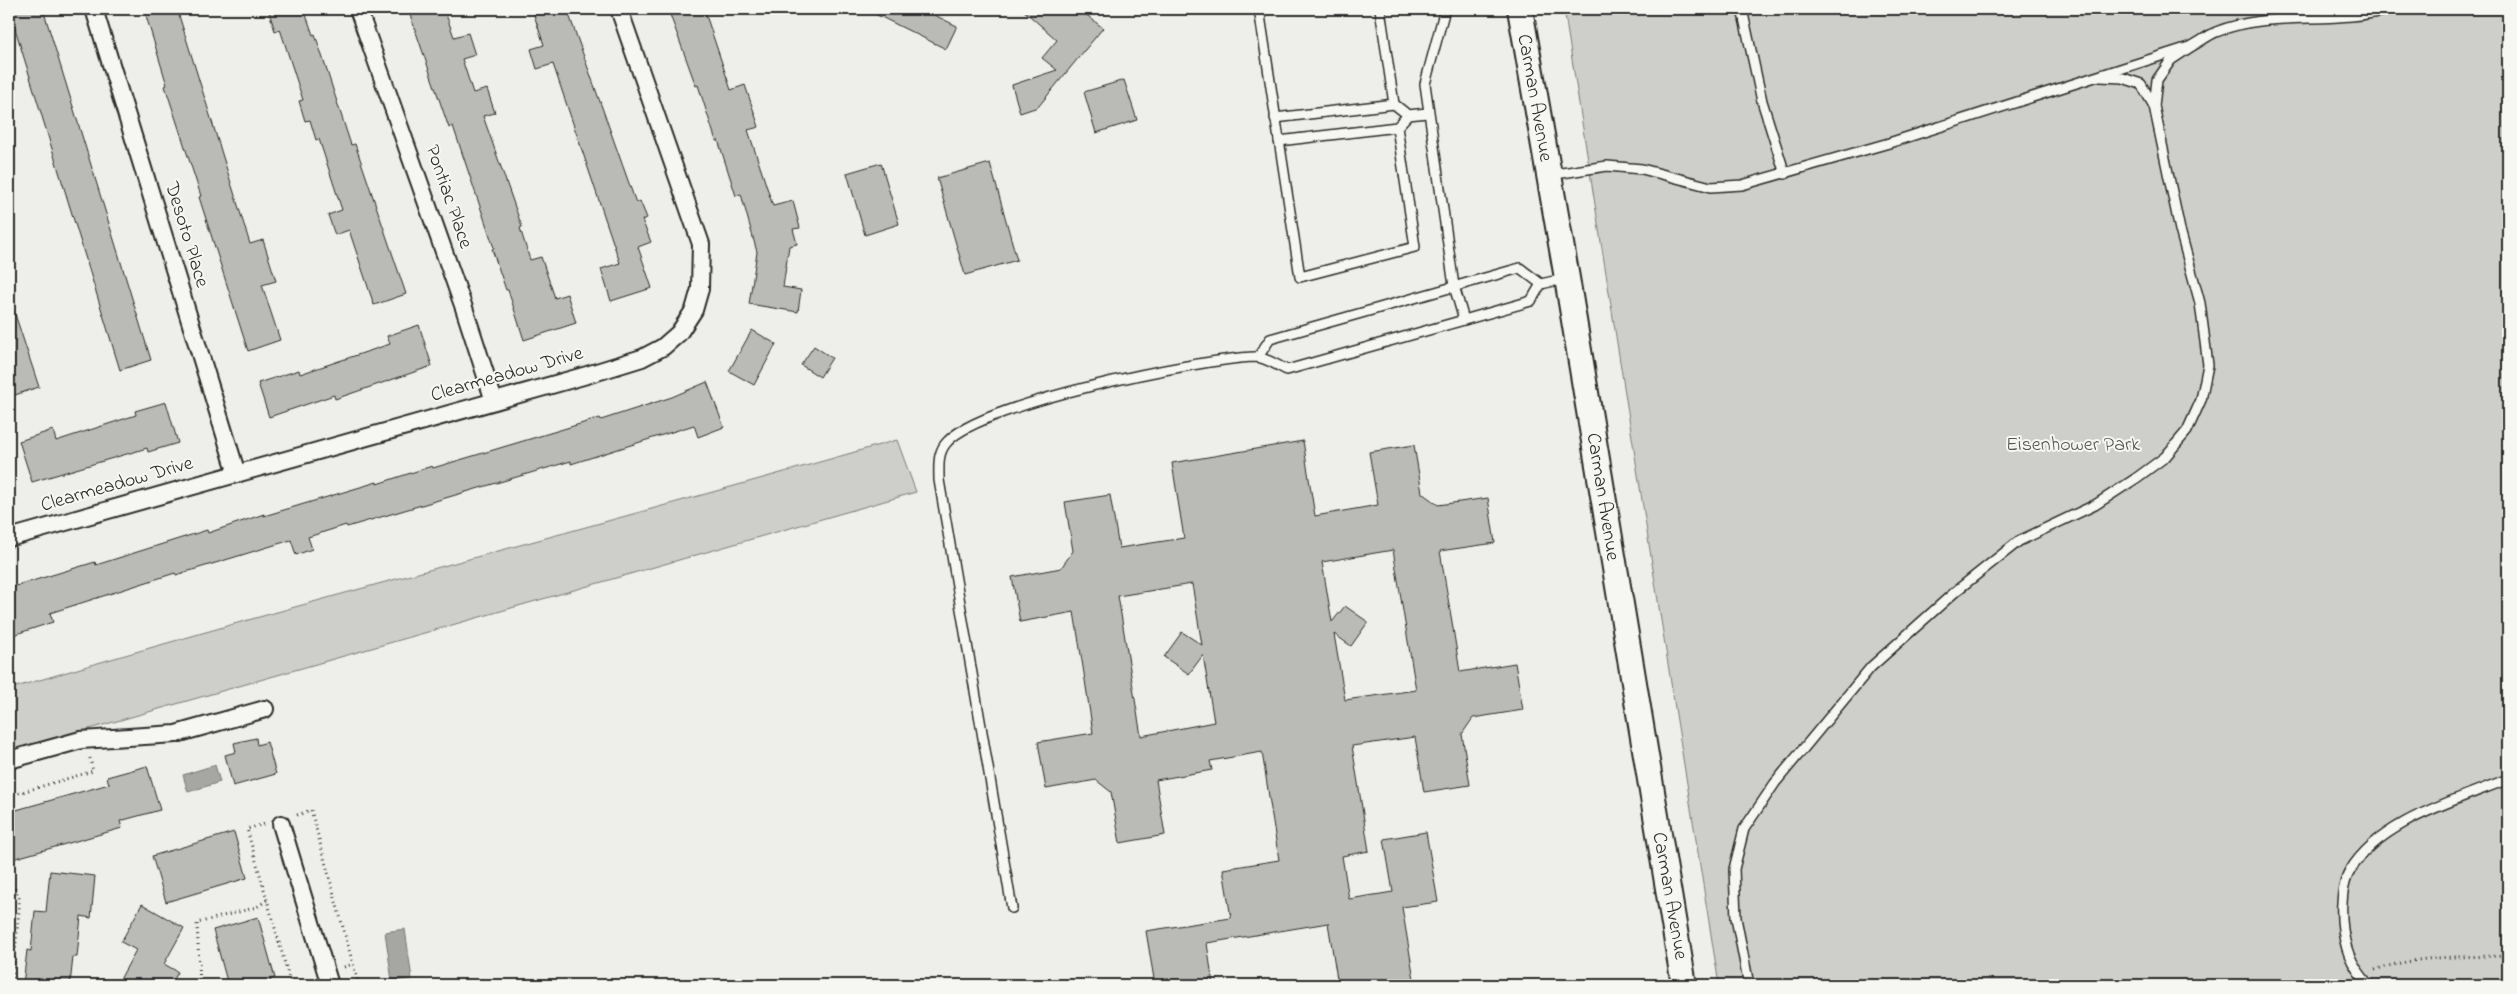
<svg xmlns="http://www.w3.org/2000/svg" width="2517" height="994" font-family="'Indie Flower',sans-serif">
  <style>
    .green { fill: #cececa; stroke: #7c7c7a }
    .water { fill: #a6a6a3; stroke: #757573 }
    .building { fill: #babab7; stroke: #2b2b2b; fill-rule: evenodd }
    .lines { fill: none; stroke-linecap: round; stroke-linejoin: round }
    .service-casing { stroke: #2b2b2b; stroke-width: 12 }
    .minor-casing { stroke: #2b2b2b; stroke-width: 20 }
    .secondary-casing { stroke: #2b2b2b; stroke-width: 28 }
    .path { stroke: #2b2b2b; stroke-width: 3; stroke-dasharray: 1 4; stroke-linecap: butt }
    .service { stroke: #f6f6f2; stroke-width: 9 }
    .minor { stroke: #f6f6f2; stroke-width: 16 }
    .secondary { stroke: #f6f6f2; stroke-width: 24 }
    .labels { text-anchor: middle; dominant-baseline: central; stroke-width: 4; stroke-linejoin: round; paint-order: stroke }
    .street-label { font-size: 20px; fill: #2b2b2b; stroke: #f6f6f2 }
    .park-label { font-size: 20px; fill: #545453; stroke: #f6f6f2 }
  </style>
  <rect width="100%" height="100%" fill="#eeeeea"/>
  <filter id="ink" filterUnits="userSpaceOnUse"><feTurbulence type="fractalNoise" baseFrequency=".02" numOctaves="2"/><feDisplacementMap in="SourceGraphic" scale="10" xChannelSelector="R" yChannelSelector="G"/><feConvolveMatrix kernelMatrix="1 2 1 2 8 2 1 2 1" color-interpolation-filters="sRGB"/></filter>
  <g filter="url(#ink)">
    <g class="green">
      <polygon points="1564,9 2508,9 2508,985 1719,985"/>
      <path d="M897,440l19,52 -907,260v-63c295,-88 593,-164 888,-249z"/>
    </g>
    <g class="water">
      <polygon points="215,765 220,782 188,792 183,775"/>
      <polygon points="405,929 412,979 392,981 385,932"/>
    </g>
    <g class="building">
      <polygon points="9,9 43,9 151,360 120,370"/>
      <polygon points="144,9 177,9 250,244 263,240 276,281 262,285 280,340 248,351 199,197 201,196 165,86 167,85"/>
      <polygon points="268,9 304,9 313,35 315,34 351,145 355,144 406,294 374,305 349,230 335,235 328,215 342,210 319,139 316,140 310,120 305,121 299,101 303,100 280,29 275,31"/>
      <polygon points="408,9 444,9 454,37 468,33 475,55 462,59 473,93 487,89 495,113 483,116 522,227 520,228 530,260 541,257 555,298 567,294 576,323 524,340 508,290 506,290 492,249 494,248 453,126 449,128"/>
      <polygon points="532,9 567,9 636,203 640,201 647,218 642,220 651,242 638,247 652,288 611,301 601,269 620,263 553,64 537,69 531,49 544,45"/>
      <polygon points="668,9 704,9 731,90 745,85 759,127 748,130 773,206 793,201 800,228 793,229 797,244 789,246 783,287 801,290 798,312 749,304 757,252 741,194 736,196 718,140 716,141 698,85 696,86"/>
      <polygon points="865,9 922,9 957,26 946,49"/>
      <polygon points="1022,9 1079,9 1103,28 1038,107 1020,113 1012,85 1057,70 1042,58 1057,40"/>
      <polygon points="1124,80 1137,120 1096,133 1084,92"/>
      <polygon points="881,163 899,224 865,235 847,173"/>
      <polygon points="990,163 1017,260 965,275 937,178"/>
      <polygon points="9,305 12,305 39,387 9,397"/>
      <polygon points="419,325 432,366 335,399 334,395 269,417 258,383 299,370 300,374 390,344 387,336"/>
      <polygon points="752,330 776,344 754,385 729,371"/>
      <polygon points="814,346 832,358 820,377 801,365"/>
      <polygon points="707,382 724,427 698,437 694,425 571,464 571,461 347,527 346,525 308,537 312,549 296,555 291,540 176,575 175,573 50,613 53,622 13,635 9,622 9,588 95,562 96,565 207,530 208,533 264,514 264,516 377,482 377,484 432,466 433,468 600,418 601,420 672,397"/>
      <polygon points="166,402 178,443 148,452 147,448 32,482 19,441 53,430 56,441 136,415 135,411"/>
      <path d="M1303,441l12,75 63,-11 -9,-53 45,-7 8,48 16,12 50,-7 7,45 -55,8 12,71 8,50 55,-9 8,47 -50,8 -11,16 8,51 -46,7 -9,-55 -63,9 17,105 -27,5 7,43 44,-7 -9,-53 42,-7 12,70 -36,5 13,78h-77l-10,-62 -121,20 6,42h-58l-9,-54 85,-13 -8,-49 56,-9 -17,-108 -52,9 2,9 -56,10 9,55 -45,8 -9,-51 -15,-12 -50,9 -8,-47 55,-9 -10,-66 -9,-55 -54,10 -8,-45 49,-9 12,-17 -8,-49 45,-7 9,53 65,-10 -12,-75zM1393,550l23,140 -71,10 -11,-66 17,12 17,-24 -23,-16 -13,16 -10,-60zM1192,584l10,61 -20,-13 -18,25 25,17 14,-19 11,67 -73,14 -23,-140z"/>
      <polygon points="256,738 257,745 267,742 276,774 233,786 225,755 236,752 234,743"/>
      <polygon points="147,766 160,810 120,821 122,828 9,860 9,812 109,784 107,777"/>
      <polygon points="234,832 247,878 166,902 152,856"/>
      <polygon points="50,871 95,876 91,918 81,916 77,957 73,957 70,985 23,985 27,950 31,951 35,911 46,912"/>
      <polygon points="142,904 184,928 164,964 178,972 171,985 117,985 136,950 121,942"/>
      <polygon points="258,917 275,978 270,979 272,985 228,985 213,930"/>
    </g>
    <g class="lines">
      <g class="service-casing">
        <g id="service">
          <polyline points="1259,9 1300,277 1415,247 1397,127"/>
          <polyline points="1380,9 1394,104"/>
          <polyline points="1445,9 1425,84 1454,286 1464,320"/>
          <polyline points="1742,9 1762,101 1785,174"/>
          <polyline points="2100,77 2123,78 2141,84 2154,106"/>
          <polyline points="1275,118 1394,104 1408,115"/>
          <polyline points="1279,141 1397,127 1408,115 1427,113"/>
          <path d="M1549,175l58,-9 35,3 69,18 31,-2 147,-42 303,-97c8,-4 15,-10 24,-14 53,-22 119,-7 175,-23"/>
          <polyline points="1258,357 1270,339 1520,268 1541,284"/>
          <path d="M1012,908l-73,-428c0,-15 -2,-28 9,-39 36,-38 251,-82 307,-84 10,0 23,9 32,13l244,-69 10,-17 26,-6"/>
          <polyline points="1749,985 1736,918 1734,869 1744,829 1775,783 1871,667 1956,591 2019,541 2095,505 2135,479 2165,457 2187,431 2201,400 2208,365 2200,303 2180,230 2154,106 2157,80 2171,60 2192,46"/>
          <path d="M2369,985c-19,-21 -25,-38 -27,-65 -1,-14 0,-36 8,-49 29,-50 107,-71 158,-92"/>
        </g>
      </g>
      <g class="minor-casing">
        <g id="minor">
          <polyline points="94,9 237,474"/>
          <polyline points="358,9 464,308 494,401"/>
          <polyline points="9,538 587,375 642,358 663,347 679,333 694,310 700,289 701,244 619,9"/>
          <polyline points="9,760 81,740 176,734 265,709"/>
          <polyline points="281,824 330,985"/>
        </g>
      </g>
      <g class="secondary-casing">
        <polyline id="secondary" points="1520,9 1567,278 1684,985"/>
      </g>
      <g class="path">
        <polyline points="9,796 93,771 90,758"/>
        <polyline points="297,815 311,810 353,964"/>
        <polyline points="264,824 247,829 291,985"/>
        <polyline points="9,883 12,882 19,898 19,910 12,985"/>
        <polyline points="344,967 353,964 359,985"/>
        <path d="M2375,970c44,-15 88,-13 133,-14"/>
        <polyline points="200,985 197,923 257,907 267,900"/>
      </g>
      <use href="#service" class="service"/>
      <use href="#minor" class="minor"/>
      <use href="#secondary" class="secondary"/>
    </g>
  </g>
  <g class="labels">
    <g class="street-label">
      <text transform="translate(1534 98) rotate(80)">Carman Avenue</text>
      <text transform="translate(448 197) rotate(71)">Pontiac Place</text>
      <text transform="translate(186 235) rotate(73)">Desoto Place</text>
      <text transform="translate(507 375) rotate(-16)">Clearmeadow Drive</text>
      <text transform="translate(117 485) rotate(-16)">Clearmeadow Drive</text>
      <text transform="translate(1602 497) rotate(81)">Carman Avenue</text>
      <text transform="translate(1669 896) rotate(80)">Carman Avenue</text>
    </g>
    <g class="park-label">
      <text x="2073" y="445">Eisenhower Park</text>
    </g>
  </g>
  <rect width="2517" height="994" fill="none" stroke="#f6f6f2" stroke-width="30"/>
  <rect x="15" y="15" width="2487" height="964" fill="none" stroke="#2b2b2b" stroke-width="2" filter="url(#ink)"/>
</svg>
